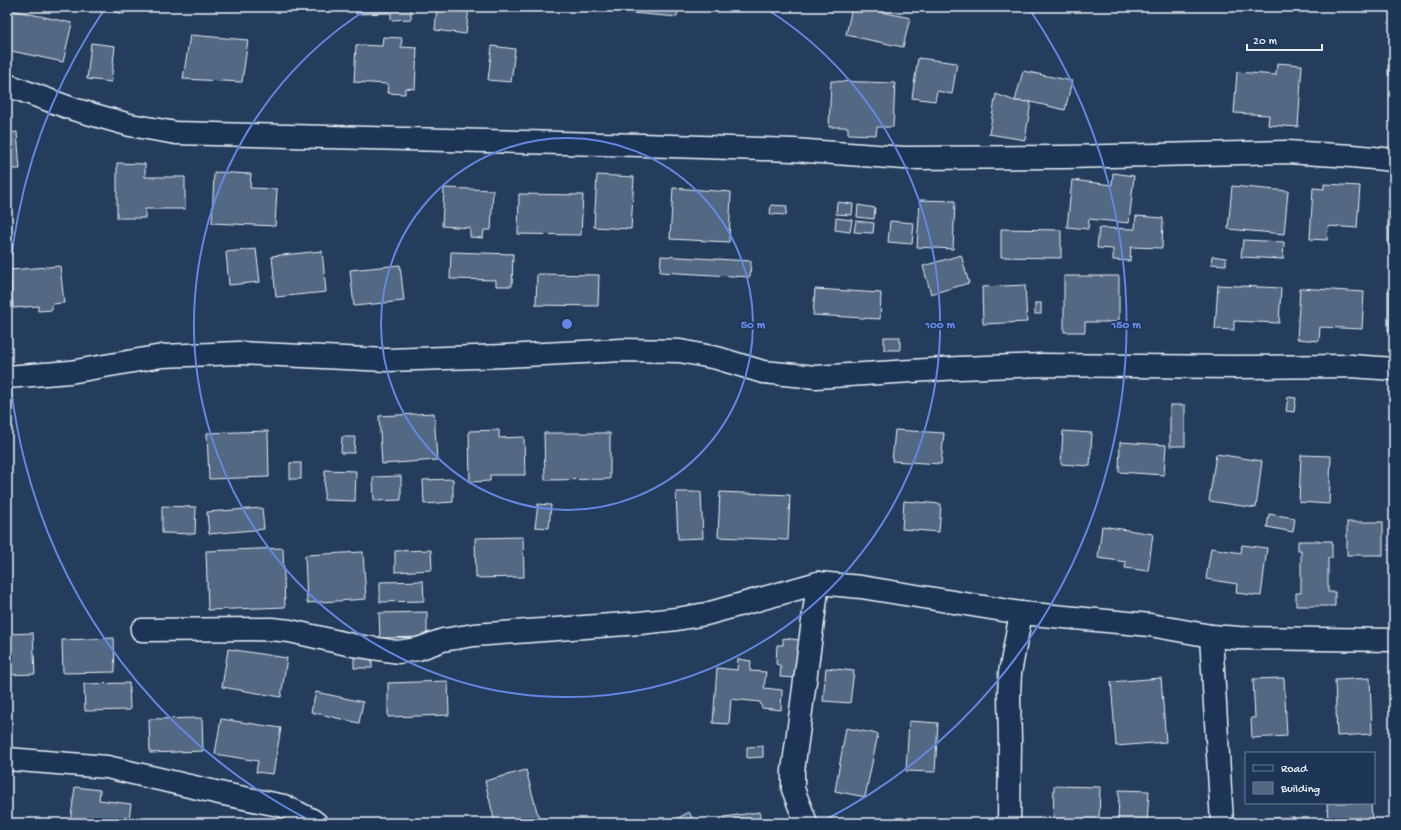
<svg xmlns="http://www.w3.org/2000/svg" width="1401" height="830" font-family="'Gochi Hand',sans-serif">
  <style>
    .building { fill: #536782; stroke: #e8f1f8 }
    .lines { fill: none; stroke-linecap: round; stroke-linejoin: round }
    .minor-casing { stroke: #e8f1f8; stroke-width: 25 }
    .minor { stroke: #1d3557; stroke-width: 22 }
    .ring { fill: none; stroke: #6487e3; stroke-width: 2 }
    .centre { fill: #6487e3; stroke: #1d3557; stroke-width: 2 }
    .ring-label { font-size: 12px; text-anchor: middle; font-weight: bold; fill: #6487e3; stroke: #1d3557; stroke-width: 3.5; stroke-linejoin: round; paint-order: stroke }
  </style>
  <rect width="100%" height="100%" fill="#253d5d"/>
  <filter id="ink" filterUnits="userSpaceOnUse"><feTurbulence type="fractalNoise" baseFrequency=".025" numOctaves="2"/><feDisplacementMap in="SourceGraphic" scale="8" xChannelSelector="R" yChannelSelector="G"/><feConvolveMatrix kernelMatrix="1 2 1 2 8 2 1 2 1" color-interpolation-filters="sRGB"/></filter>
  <g filter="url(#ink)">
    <g class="building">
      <polygon points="97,7 125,7 124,14 97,8"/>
      <polygon points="356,7 426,7 426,9 411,9 411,19 391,20 391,13 356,14"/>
      <polygon points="437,7 469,7 466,34 435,30"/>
      <polygon points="621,7 678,7 677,17 620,12"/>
      <polygon points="852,7 873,7 873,10 910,18 903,47 846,35"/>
      <polygon points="7,9 72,23 63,62 7,50"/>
      <polygon points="190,35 248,40 242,82 183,79"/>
      <polygon points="383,37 402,38 401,47 417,48 415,89 405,88 405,94 387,93 388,84 354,82 356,45 382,46"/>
      <polygon points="91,43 115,46 111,82 87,79"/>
      <polygon points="492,46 515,49 511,82 488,80"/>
      <polygon points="918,58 957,63 952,94 937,91 935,101 912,98"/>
      <polygon points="1277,63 1302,65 1298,127 1268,125 1269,115 1234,113 1237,72 1276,75"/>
      <polygon points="1388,65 1394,65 1394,76 1388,75"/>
      <polygon points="1023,71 1072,81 1065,110 1031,102 1015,101"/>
      <polygon points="831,81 895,83 893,127 877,127 876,135 848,134 848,127 829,127"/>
      <polygon points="996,94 1015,101 1031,102 1025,140 989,134"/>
      <polygon points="17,132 20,169 7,169 7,133"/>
      <polygon points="117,163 145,164 145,177 185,177 185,209 145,209 145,218 117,218"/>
      <polygon points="214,172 251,174 250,188 277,189 275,226 212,223"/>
      <polygon points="1113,173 1134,176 1129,223 1089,219 1088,229 1067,227 1072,180 1112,185"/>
      <polygon points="597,175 634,177 631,229 594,227"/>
      <polygon points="1324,184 1360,186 1357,228 1328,226 1327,240 1310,239 1313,188 1324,189"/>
      <polygon points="1232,186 1288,191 1284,234 1228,229"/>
      <polygon points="444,188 493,190 491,230 484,230 483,238 470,237 470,228 442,226"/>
      <polygon points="673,188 731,192 729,242 670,239"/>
      <polygon points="519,194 583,195 581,235 518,234"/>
      <polygon points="920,200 955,201 953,249 917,247"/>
      <polygon points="837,202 853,204 852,215 836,214"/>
      <polygon points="771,205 787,206 786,215 770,214"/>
      <polygon points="858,205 875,208 874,219 857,217"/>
      <rect x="1388" y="206" width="6" height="39"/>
      <polygon points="1136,216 1163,218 1162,248 1131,247 1130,261 1113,260 1113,249 1097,248 1099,228 1135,229"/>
      <polygon points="836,218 852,220 850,232 835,230"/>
      <polygon points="856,221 874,223 873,233 854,232"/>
      <polygon points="890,221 914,223 912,244 888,242"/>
      <polygon points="1001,229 1061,230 1061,258 1001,257"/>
      <polygon points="1243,240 1284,242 1283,259 1241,257"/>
      <polygon points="256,249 260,282 229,285 226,252"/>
      <polygon points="322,251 326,292 276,297 272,256"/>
      <polygon points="451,252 513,254 512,286 496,286 496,280 450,279"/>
      <polygon points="961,255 969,283 931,294 923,266"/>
      <polygon points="661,256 751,261 750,277 660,272"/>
      <polygon points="1212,256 1226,258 1226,265 1211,264"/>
      <polygon points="400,265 404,301 354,306 350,270"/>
      <polygon points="60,266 64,303 52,304 52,310 38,311 38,306 13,308 10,270"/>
      <polygon points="537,274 599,275 598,306 536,305"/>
      <polygon points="1064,276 1119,276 1119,322 1085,322 1085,332 1064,332"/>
      <polygon points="1025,285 1027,322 983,324 982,287"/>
      <polygon points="1218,285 1281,288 1279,323 1234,321 1234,330 1215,329"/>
      <polygon points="1300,288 1364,292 1362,329 1320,327 1319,341 1297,339"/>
      <polygon points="815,289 881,293 880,319 813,315"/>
      <rect x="1388" y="291" width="6" height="39"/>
      <rect x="1035" y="303" width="6" height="11"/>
      <rect x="884" y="337" width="16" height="13"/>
      <polygon points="1288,397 1296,398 1294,412 1286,411"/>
      <rect x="1170" y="405" width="15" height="41"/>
      <polygon points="434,413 437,460 382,464 379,416"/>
      <polygon points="499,430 499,438 524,437 525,475 490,475 490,481 470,482 469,431"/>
      <polygon points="895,430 944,433 941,464 892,461"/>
      <polygon points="268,431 269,477 209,479 207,433"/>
      <polygon points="1063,431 1092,433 1090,466 1061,464"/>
      <polygon points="544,433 610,433 610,479 545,480"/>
      <polygon points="342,437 355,437 354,453 341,453"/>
      <polygon points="1120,442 1166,445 1164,475 1119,472"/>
      <polygon points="1216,454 1262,461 1256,508 1209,501"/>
      <polygon points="1301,455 1331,456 1329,504 1299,502"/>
      <rect x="290" y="463" width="11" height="16"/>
      <polygon points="325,470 356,471 355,501 324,500"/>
      <polygon points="401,476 401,500 374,501 373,477"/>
      <polygon points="453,479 453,502 424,504 423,480"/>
      <polygon points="676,492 701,492 703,538 678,539"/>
      <polygon points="720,492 790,495 788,540 718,537"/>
      <polygon points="904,501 941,504 939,532 902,529"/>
      <polygon points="538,504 551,505 549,528 535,527"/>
      <polygon points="162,506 196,507 195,534 162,533"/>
      <polygon points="262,508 264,529 209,534 207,512"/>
      <polygon points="1269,514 1295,518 1293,532 1267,527"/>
      <rect x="1347" y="522" width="36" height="33"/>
      <polygon points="1102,526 1153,534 1148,571 1125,568 1126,562 1098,558"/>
      <polygon points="523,537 524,577 476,578 475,538"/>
      <polygon points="1298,541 1332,541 1332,558 1328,558 1328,592 1335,592 1335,606 1296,606 1296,593 1301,593 1301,550 1298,550"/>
      <polygon points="1242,545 1267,548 1261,596 1236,593 1237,584 1206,579 1211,548 1241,553"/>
      <polygon points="283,548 285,607 208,610 206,551"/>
      <polygon points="431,550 432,570 395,572 395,551"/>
      <polygon points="363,552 366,599 307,603 305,555"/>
      <polygon points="1394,554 1394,587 1390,586"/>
      <polygon points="423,581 424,601 380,602 380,582"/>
      <polygon points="427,612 427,637 380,638 379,613"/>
      <polygon points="33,633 35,674 7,675 7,634"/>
      <polygon points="114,638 115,672 63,673 62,640"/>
      <polygon points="783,638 800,640 796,678 780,677 781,666 776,664 777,645 783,645"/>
      <polygon points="228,649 287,658 281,697 222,687"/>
      <rect x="354" y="657" width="18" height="11"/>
      <polygon points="738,659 751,661 750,671 766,672 764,688 782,690 781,710 762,708 760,702 731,699 729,724 713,723 717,668 737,670"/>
      <polygon points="826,668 854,671 850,703 823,701"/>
      <polygon points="1161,678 1166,742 1116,746 1111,682"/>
      <polygon points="1284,678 1287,736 1252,738 1251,718 1255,718 1253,679"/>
      <polygon points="1370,678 1372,734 1337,736 1335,680"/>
      <polygon points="448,681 449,715 388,717 388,683"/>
      <polygon points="129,683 130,710 85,711 84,684"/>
      <polygon points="316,692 363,702 359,723 311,712"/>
      <polygon points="202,718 203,751 150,753 149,719"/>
      <polygon points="221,719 281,728 273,774 256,772 258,761 215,754"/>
      <polygon points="909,721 938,723 935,772 906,771"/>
      <polygon points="846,728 878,734 865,797 835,791"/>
      <polygon points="763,746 763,757 747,758 747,747"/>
      <polygon points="526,770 540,823 495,823 485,781"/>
      <polygon points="1054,786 1100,787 1099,823 1053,823"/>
      <polygon points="75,787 100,790 99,800 131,804 129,819 137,820 137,823 70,823"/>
      <polygon points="1119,790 1149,791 1147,823 1118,823"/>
      <polygon points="1327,803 1371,803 1372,823 1328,823"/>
      <polygon points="689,812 695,823 669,823"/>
      <polygon points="759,812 761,823 724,823 724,817"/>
      <polygon points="1294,817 1294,823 1259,823 1259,819"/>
      <rect x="841" y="821" width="53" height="2"/>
    </g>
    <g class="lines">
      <g class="minor-casing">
        <g id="minor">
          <polyline points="7,85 73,109 130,125 176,133 641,145 793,150 904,158 1065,157 1287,152 1352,156 1394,160"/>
          <polyline points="7,377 70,372 162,356 239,353 387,360 505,356 622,350 680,351 717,358 763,372 816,377 959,368 1043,365 1233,367 1351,366 1394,369"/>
          <polyline points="142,630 271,629 290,631 352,645 398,652 418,649 443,640 474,635 640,623 677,619 706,614 818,583 861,587 1021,613 1150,625 1211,636 1239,638 1394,640"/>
          <polyline points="1211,636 1222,823"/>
          <polyline points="7,759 107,767 224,794 284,806 312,820 316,823"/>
          <polyline points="806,823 793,789 793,771 818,583"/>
          <polyline points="1009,823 1010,742 1009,695 1010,673 1021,613"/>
        </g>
      </g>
      <use href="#minor" class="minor"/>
    </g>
  </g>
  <g class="ring">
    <circle cx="567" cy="324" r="186"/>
    <path d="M765 8A373 373 0 1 1 369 8"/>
    <path d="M313 822A559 559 0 0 1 106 7M1028 7A559 559 0 0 1 821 822"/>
  </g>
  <circle cx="567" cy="324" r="6" class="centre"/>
  <g class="ring-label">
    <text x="753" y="328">50 m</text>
    <text x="940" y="328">100 m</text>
    <text x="1126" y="328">150 m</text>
  </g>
  <rect width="1401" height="830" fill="none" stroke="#1d3557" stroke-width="24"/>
  <rect x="12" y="12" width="1377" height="806" fill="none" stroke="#e8f1f8" stroke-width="1.5" filter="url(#ink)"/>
  <rect x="1245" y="752" width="130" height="52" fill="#1d3557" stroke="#6e8097"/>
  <rect x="1253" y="765" width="20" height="6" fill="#1d3557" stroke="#6e8097"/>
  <text x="1281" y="772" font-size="12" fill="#e8f1f8">Road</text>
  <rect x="1253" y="782" width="20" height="12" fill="#536782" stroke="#6e8097"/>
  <text x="1281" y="792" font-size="12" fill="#e8f1f8">Building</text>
  <path d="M1247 44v6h75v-6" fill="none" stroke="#e8f1f8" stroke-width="2"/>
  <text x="1253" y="44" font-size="12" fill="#e8f1f8" stroke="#1d3557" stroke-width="3" paint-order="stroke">20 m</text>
</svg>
